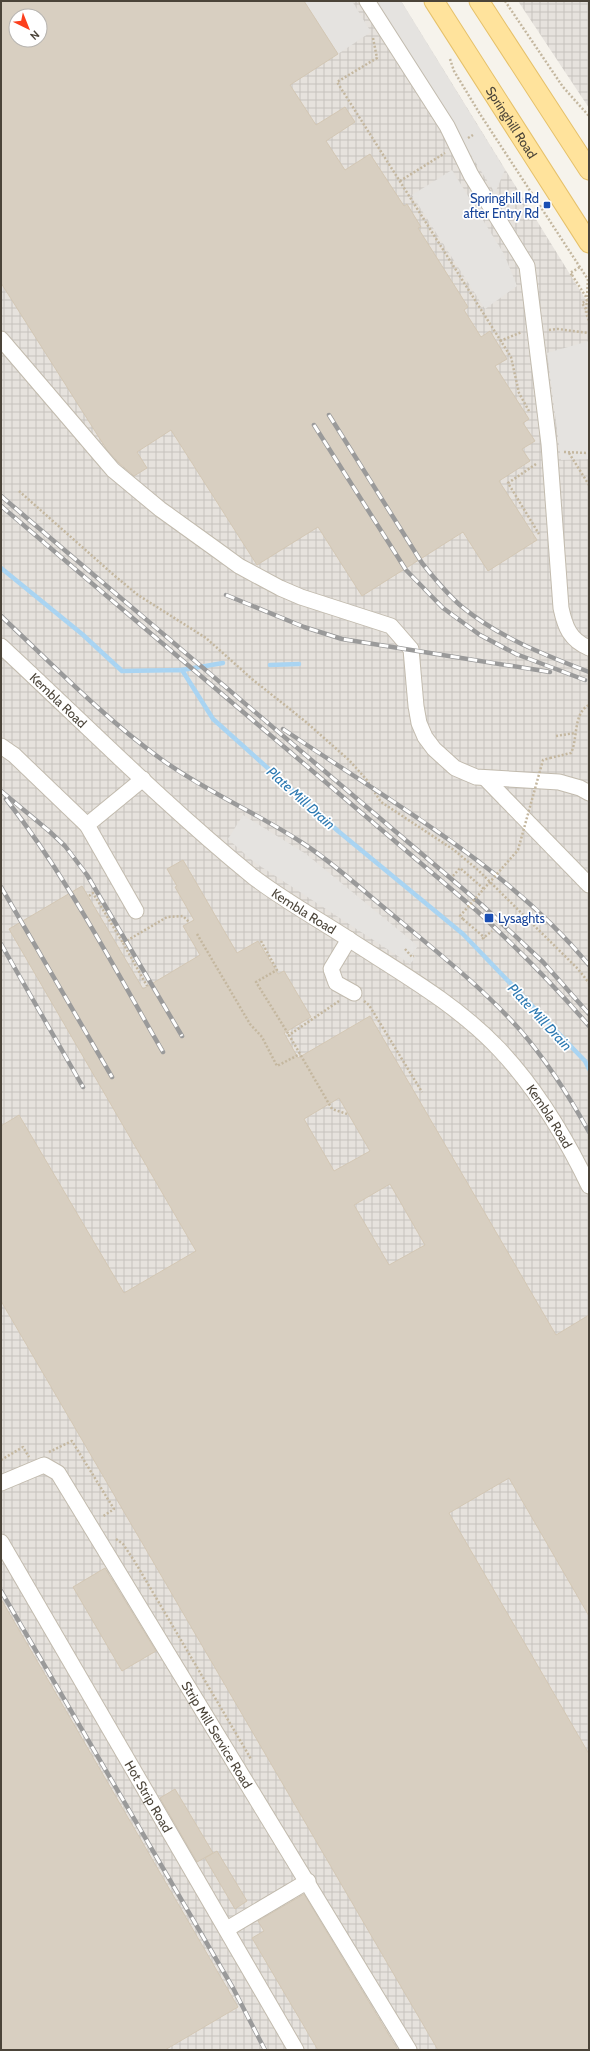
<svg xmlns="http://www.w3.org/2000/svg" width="590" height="2051" font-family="Cabin,sans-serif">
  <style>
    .industrial { fill: url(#industrial-grid); fill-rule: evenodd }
    .parking { fill: #e5e3e0 }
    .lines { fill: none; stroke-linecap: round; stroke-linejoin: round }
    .stream { stroke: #a9d4f2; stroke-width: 4.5 }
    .building { fill: #d8cfc1; stroke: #d3c7b4; fill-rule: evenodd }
    .minor-casing { stroke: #c2bbae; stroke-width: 17 }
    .major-casing { stroke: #e6c16a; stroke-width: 21 }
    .path { stroke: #c4b79f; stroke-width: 2.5; stroke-dasharray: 2 2; stroke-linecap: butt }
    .minor { stroke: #fff; stroke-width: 15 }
    .major { stroke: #ffe39c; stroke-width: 19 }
    .rail-casing { stroke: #9a9a9a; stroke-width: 4.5 }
    .rail { stroke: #fff; stroke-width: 3; stroke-dasharray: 9; stroke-linecap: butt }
    .path-bridge { stroke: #c4b79f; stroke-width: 2.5; stroke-dasharray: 2 2; stroke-linecap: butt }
    .transit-dot { fill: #1a4fb4; stroke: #fff; stroke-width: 1.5 }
    .labels { text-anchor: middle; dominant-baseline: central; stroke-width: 3.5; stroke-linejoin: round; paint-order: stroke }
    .street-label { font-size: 13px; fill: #4b4439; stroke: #fff }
    .transit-label { font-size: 13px; fill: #164399; stroke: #fff; text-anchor: end }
    .water-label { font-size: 14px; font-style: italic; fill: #2e7ab2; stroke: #fff }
  </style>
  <defs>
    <pattern id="industrial-grid" width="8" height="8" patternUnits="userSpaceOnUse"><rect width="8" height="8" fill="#e6e2dd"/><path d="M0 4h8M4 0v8" fill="none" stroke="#c7c3be"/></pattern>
  </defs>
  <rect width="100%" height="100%" fill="#f6f3ec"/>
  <g class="industrial">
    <path d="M1,1h400l188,304v1745h-588zM16,16h24v24h-24z"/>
    <polygon points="518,1 589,1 589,108"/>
  </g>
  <g class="parking">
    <polygon points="304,1 352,1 371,32 338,54"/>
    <polygon points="373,1 401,1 505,170 495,193"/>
    <polygon points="452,170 504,254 517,286 485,309 412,195"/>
    <polygon points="589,341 589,459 561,460 547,353"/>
    <polygon points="243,815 306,854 418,946 412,954 416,957 410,964 254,862 228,839"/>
  </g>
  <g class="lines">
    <g class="stream">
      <polyline points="1,568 82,634 122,671 182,670 213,719 338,831 463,934 585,1061 589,1069"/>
      <polyline points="270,665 299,664"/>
      <polyline points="182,670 223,663"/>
    </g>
  </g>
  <g class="building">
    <path d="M1,1h303l34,53 -48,31 26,40 29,-18 10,15 -29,19 19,29 25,-16 34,52 3,-2 14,23 -3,1 50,79 -4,3 17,27 9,-6 17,28 -12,7 34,53 -6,4 12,18 -13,8 8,12 -31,20 38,59 -49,31 -25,-39 -101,64 -44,-69 -61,38 -86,-135 -34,22 10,16 -13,8 -15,-13 -12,-13 -106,-167zM16,16h24v24h-24z"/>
    <path d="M183,860l54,93 21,-12 20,33 6,-3 27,46 -27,16 14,25 72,-42 186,319 33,-20v301l-80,-138 -60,35 140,241v296h-151l-437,-749v-175l18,-11 105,178 72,-42 -187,-322 73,-43 61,103 57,-34 -17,-29 11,-6 -19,-33 2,-1 -10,-17zM339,1098l31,53 -36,20 -30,-52zM390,1184l35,61 -36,20 -35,-60z"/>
    <polygon points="105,1568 156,1651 122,1671 73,1587"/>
    <polygon points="1,1599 238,2007 165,2050 1,2050"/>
    <polygon points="175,1789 213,1853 197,1862 160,1798"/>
    <polygon points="217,1851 247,1901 235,1909 205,1858"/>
    <polygon points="304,1894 398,2050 318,2050 252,1938 264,1931 258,1921"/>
  </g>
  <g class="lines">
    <g class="minor-casing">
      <g id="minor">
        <path d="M367,1l80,125 24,49 56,91 22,178 12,164c4,19 9,32 28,40"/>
        <polyline points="1,339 113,470 160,509 217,550 239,566 280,588 301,597 391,626 411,649 416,706 419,723 425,737 434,749 455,768 476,777 559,782 580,788 589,793"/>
        <path id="s1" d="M1,646c83,77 163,158 251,230 31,24 66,43 98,64 51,33 106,64 148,108 38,40 67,88 91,138"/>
        <polyline points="1,746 14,755 87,825"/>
        <polyline points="486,779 589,885"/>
        <polyline points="136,911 87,825 143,779"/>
        <polyline points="349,939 331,969 336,983 354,993"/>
        <path id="s2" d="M1,1483l43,-18 14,8 351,577"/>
        <path id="s3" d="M1,1542l295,508"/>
        <polyline points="227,1929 308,1881"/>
      </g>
    </g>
    <g class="major-casing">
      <g id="major">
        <path id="s4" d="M434,1l155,242"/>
        <polyline points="479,1 589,170"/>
      </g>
    </g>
    <g class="path">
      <polyline points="505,1 563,87 589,116"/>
      <polyline points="373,38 377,58 337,82 511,357 519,393 529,411"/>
      <polyline points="450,59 454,71 480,114 589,281"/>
      <polyline points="468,138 473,135"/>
      <polyline points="400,181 445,153"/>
      <polyline points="572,275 570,273 580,267"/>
      <polyline points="588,279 586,313 589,321"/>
      <polyline points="549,330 558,329 589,333"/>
      <polyline points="500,341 522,332"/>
      <polyline points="564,452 589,453"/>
      <polyline points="569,453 589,485"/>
      <polyline points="536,464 508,483 539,534"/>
      <polyline points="19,491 116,577 138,595 206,638 252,679 306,722 349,760 366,779 381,802 454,850 478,870 578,969 589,983"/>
      <polyline points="556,736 575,733"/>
      <path d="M550,758l21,-5c7,-14 2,-40 18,-48"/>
      <polyline points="453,876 460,868 484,889"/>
      <polyline points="89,896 93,893 123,943 167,917 183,916 189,922"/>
      <polyline points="463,919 485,938"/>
      <polyline points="197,934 250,1024 262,1037 277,1066 300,1054"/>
      <polyline points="482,939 492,931"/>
      <polyline points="261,941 277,970 256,982 289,1035"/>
      <polyline points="123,943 147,986"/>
      <polyline points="405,949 412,957 414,956"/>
      <polyline points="339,1001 289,1035 332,1109 347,1114"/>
      <polyline points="364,1001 369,1005 422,1092"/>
      <polyline points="49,1452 72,1441 114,1509 102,1517"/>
      <polyline points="1,1460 23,1447 29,1457"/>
      <polyline points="116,1539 123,1544 135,1562 251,1759"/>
    </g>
    <use href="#minor" class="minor"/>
    <use href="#major" class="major"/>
    <g class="rail-casing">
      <g id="rail">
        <path d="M329,415l93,148c12,15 24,30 39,43 37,31 84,49 128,66"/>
        <polyline points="314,425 406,570 443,608 480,635 516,654 585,680"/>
        <polyline points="1,496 482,905 543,962 589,1014"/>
        <path d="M1,506l476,405c39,36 77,74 112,115"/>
        <polyline points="226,595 304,627 342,639 550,672"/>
        <path d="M1,616c51,48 103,102 160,143 44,32 94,53 140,83 33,21 62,49 93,74 43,36 89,72 126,114 28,32 49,66 69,102"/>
        <path d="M283,729c106,72 223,136 306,236"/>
        <polyline points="1,791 49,831 65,846 87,875 182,1036"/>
        <path d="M6,799c61,78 107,167 157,253"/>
        <polyline points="1,887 112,1077"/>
        <polyline points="1,944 83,1087"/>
        <polyline points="1,1591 233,1988 265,2050"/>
      </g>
    </g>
    <use href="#rail" class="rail"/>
    <g class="path-bridge">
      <polyline points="572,275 588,300"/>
      <polyline points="588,300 582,303 589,314"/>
      <polyline points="463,919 460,916 518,850 543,760 550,758"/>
    </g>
  </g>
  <g class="transit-dot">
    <rect x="543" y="201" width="8" height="8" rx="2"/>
    <rect x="484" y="913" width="10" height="10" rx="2"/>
  </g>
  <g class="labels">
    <g class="street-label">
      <text stroke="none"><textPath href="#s4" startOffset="144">Springhill Road</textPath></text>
      <text stroke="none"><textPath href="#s1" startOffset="79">Kembla Road</textPath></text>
      <text stroke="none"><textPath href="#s1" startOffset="403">Kembla Road</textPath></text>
      <text stroke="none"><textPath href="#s1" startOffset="727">Kembla Road</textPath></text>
      <text stroke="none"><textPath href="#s2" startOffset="369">Strip Mill Service Road</textPath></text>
      <text stroke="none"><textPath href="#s3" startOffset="294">Hot Strip Road</textPath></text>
    </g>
    <g class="transit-label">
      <text x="539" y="198">Springhill Rd<tspan x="539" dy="15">after Entry Rd</tspan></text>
      <text x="498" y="918" text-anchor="start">Lysaghts</text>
    </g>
    <g class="water-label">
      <text transform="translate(301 798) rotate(42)">Plate Mill Drain</text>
      <text transform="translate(540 1017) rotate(47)">Plate Mill Drain</text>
    </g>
  </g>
  <rect width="590" height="2051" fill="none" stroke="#4b4439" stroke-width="4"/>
  <g transform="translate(28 28) rotate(137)"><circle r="19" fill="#ffffff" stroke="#b7b4b0"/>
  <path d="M0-3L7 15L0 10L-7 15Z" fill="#fc3f1d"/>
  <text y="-6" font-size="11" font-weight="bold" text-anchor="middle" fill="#4b4439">N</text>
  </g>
</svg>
